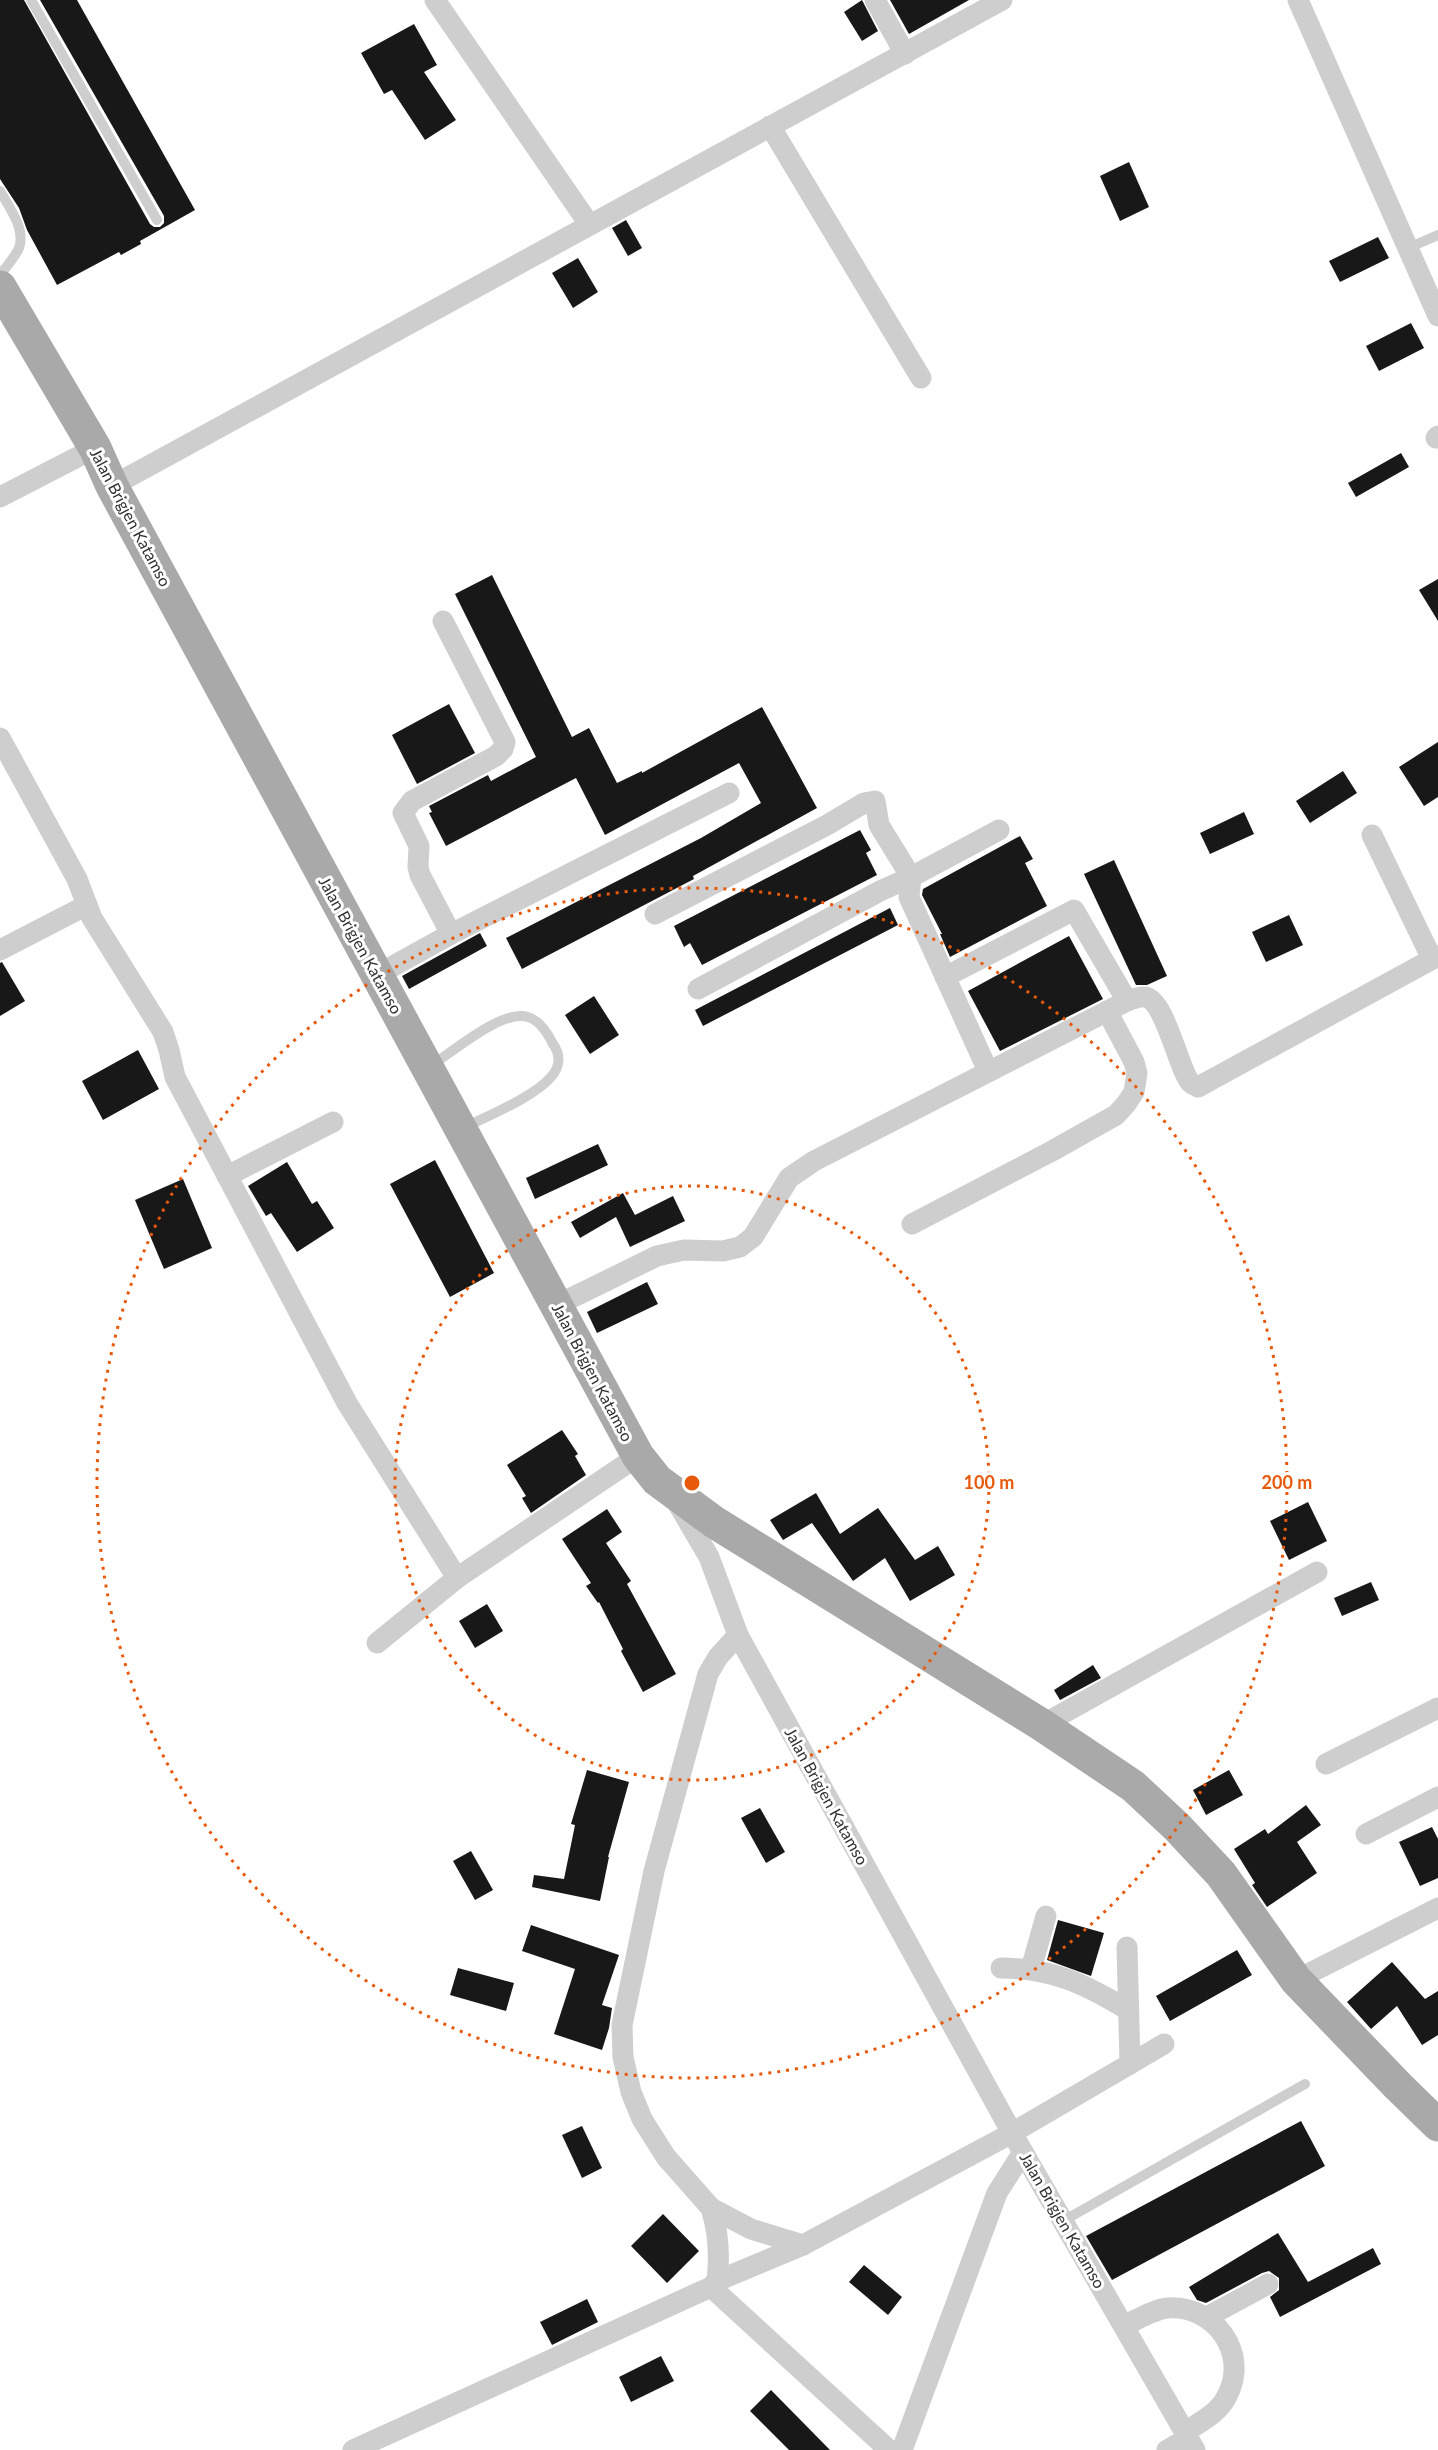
<svg xmlns="http://www.w3.org/2000/svg" width="1438" height="2450" font-family="Lato,sans-serif">
  <style>
    .building { fill: #181818 }
    .lines { fill: none; stroke-linecap: round; stroke-linejoin: round }
    .lane { stroke: #cecece; stroke-width: 10 }
    .street { stroke: #cecece; stroke-width: 21 }
    .primary { stroke: #a9a9a9; stroke-width: 33 }
    .ring { fill: none; stroke: #e8590c; stroke-width: 3; stroke-dasharray: 3 6 }
    .labels { text-anchor: middle; dominant-baseline: central; stroke-width: 6; stroke-linejoin: round; paint-order: stroke }
    .street-label { font-size: 16px; fill: #313131; stroke: #fff }
    .centre { fill: #e8590c; stroke: #fff; stroke-width: 3 }
    .ring-label { font-size: 18px; text-anchor: middle; font-weight: bold; fill: #e8590c; stroke: #fff; stroke-width: 6; stroke-linejoin: round; paint-order: stroke }
  </style>
  <rect width="100%" height="100%" fill="#fff"/>
  <g class="building">
    <polygon points="0,0 24,0 150,224 154,227 160,227 164,223 164,216 40,0 77,0 195,210 140,241 141,244 121,255 119,252 57,285 27,230 19,208 0,179"/>
    <polygon points="862,0 878,31 862,41 844,12"/>
    <polygon points="890,0 969,0 909,34"/>
    <polygon points="414,24 437,65 424,72 456,120 425,140 392,90 384,94 361,53"/>
    <polygon points="1129,162 1149,207 1120,221 1100,176"/>
    <polygon points="626,220 642,248 628,256 612,228"/>
    <polygon points="1378,237 1389,258 1340,282 1329,261"/>
    <polygon points="578,258 598,292 573,308 552,273"/>
    <polygon points="1411,323 1424,348 1379,371 1366,346"/>
    <polygon points="1401,453 1409,467 1356,497 1348,483"/>
    <polygon points="492,575 572,737 589,728 617,783 642,771 642,773 762,707 817,808 693,876 694,879 522,969 506,938 701,838 761,803 739,763 605,835 576,778 446,846 429,813 432,812 429,806 488,775 491,781 536,757 455,594"/>
    <polygon points="1438,579 1438,621 1419,590"/>
    <polygon points="449,704 475,753 417,784 392,735"/>
    <polygon points="1438,742 1438,797 1424,806 1399,767"/>
    <polygon points="1343,771 1357,793 1310,823 1296,801"/>
    <polygon points="1244,812 1254,834 1210,854 1200,833"/>
    <polygon points="860,830 871,850 866,853 877,875 702,965 690,943 684,947 674,926"/>
    <polygon points="1020,836 1033,859 1025,863 1047,906 950,957 940,934 942,934 922,895 923,889"/>
    <polygon points="1114,860 1167,976 1147,985 1136,985 1084,874"/>
    <polygon points="890,908 898,925 703,1026 695,1010"/>
    <polygon points="1289,915 1303,945 1266,962 1252,932"/>
    <polygon points="480,933 487,946 409,989 402,976"/>
    <polygon points="1069,936 1103,999 1000,1051 968,991"/>
    <polygon points="2,962 25,1001 0,1016 0,963"/>
    <polygon points="594,996 619,1035 590,1054 565,1015"/>
    <polygon points="138,1050 159,1089 103,1120 82,1081"/>
    <polygon points="598,1144 608,1165 535,1199 526,1178"/>
    <polygon points="435,1160 494,1273 450,1297 390,1184"/>
    <polygon points="287,1162 312,1204 317,1201 334,1228 297,1252 271,1213 266,1216 248,1186"/>
    <polygon points="183,1179 212,1248 164,1269 135,1200"/>
    <polygon points="623,1193 635,1215 673,1196 685,1221 630,1247 616,1217 580,1238 571,1222"/>
    <polygon points="647,1282 658,1304 597,1333 587,1312"/>
    <polygon points="562,1430 578,1454 575,1456 586,1475 531,1513 522,1498 526,1496 507,1465"/>
    <polygon points="816,1493 840,1534 878,1508 915,1560 938,1546 955,1575 910,1601 885,1558 853,1581 812,1523 783,1540 770,1520"/>
    <polygon points="1308,1502 1327,1541 1289,1560 1270,1521"/>
    <polygon points="607,1509 622,1532 606,1543 631,1581 627,1584 676,1674 643,1692 621,1651 623,1649 599,1602 598,1603 586,1586 591,1583 562,1539"/>
    <polygon points="1371,1582 1379,1600 1342,1616 1334,1598"/>
    <polygon points="487,1604 503,1631 475,1648 459,1621"/>
    <polygon points="1093,1665 1101,1678 1060,1700 1054,1690"/>
    <polygon points="587,1770 629,1782 608,1857 609,1857 600,1901 532,1887 534,1875 564,1879 575,1825 571,1824"/>
    <polygon points="1229,1770 1243,1795 1206,1815 1193,1790"/>
    <polygon points="1306,1805 1321,1825 1297,1842 1317,1873 1267,1907 1252,1885 1255,1883 1234,1849 1265,1829 1268,1834"/>
    <polygon points="760,1808 785,1852 766,1863 741,1818"/>
    <polygon points="1432,1827 1438,1839 1438,1878 1420,1886 1399,1842"/>
    <polygon points="471,1851 493,1890 475,1900 453,1861"/>
    <polygon points="1058,1920 1104,1933 1091,1976 1047,1960"/>
    <polygon points="531,1925 619,1955 602,2005 612,2008 609,2028 602,2050 554,2034 575,1969 522,1951"/>
    <polygon points="1237,1950 1252,1975 1170,2021 1156,1996"/>
    <polygon points="1392,1962 1425,1999 1438,1991 1438,2035 1422,2045 1397,2006 1371,2029 1347,2002"/>
    <polygon points="458,1968 514,1983 506,2011 450,1995"/>
    <polygon points="1301,2121 1325,2166 1112,2280 1086,2236"/>
    <polygon points="582,2126 602,2168 582,2178 562,2135"/>
    <polygon points="663,2214 699,2251 667,2283 631,2246"/>
    <polygon points="1278,2233 1308,2282 1373,2248 1381,2264 1280,2317 1270,2297 1279,2290 1279,2278 1269,2271 1262,2273 1206,2303 1197,2300 1189,2287"/>
    <polygon points="864,2265 902,2297 888,2315 849,2282"/>
    <polygon points="587,2299 598,2322 552,2345 540,2322"/>
    <polygon points="661,2356 674,2381 631,2402 619,2377"/>
    <polygon points="771,2390 830,2450 789,2450 750,2411"/>
  </g>
  <g class="lines">
    <g class="lane">
      <polyline points="31,0 157,220"/>
      <path d="M0,191c9,16 26,38 19,57 -4,9 -13,19 -19,27"/>
      <polyline points="1408,248 1438,235"/>
      <path d="M432,1065c22,-14 70,-56 96,-48 11,3 20,17 25,27 8,11 7,23 -2,33 -17,20 -62,38 -87,51"/>
      <polyline points="1063,2221 1305,2084"/>
    </g>
    <g class="street">
      <polyline points="435,0 589,224"/>
      <polyline points="875,0 905,54"/>
      <polyline points="1298,0 1438,316"/>
      <polyline points="770,126 921,378"/>
      <polyline points="1436,438 1438,436"/>
      <polyline points="112,486 1002,0"/>
      <polyline points="0,497 95,448"/>
      <polyline points="443,621 505,742 503,749 496,756 412,801 403,813 419,846 418,867 420,875 451,934"/>
      <polyline points="0,738 77,879 92,918 163,1032 169,1050 175,1077 347,1403 457,1578"/>
      <polyline points="1372,835 1432,959"/>
      <polyline points="655,914 827,825 864,803 875,801 879,825 911,877 999,830"/>
      <polyline points="0,950 87,905"/>
      <polyline points="377,975 451,934 729,793"/>
      <polyline points="945,977 1074,910 1127,1001"/>
      <polyline points="698,989 880,891 911,877 909,897 988,1071"/>
      <polyline points="227,1176 333,1122"/>
      <polyline points="912,1224 1052,1151 1116,1115 1126,1104 1134,1092 1137,1073 1134,1062 1107,1011"/>
      <path d="M557,1305l100,-49 27,-6 39,1 17,-4 13,-10 36,-59 25,-17 313,-160c6,-2 13,-5 18,-4 20,3 34,73 45,85 2,3 6,3 8,5l240,-131"/>
      <polyline points="678,1504 709,1557 738,1635 1012,2133 1195,2450"/>
      <polyline points="738,1635 718,1657 708,1674 654,1871 622,2025 623,2057 631,2092 642,2119 666,2157 711,2208 751,2229 803,2245"/>
      <polyline points="377,1643 457,1578 638,1456"/>
      <polyline points="1042,1725 1317,1572"/>
      <polyline points="1326,1764 1438,1708"/>
      <polyline points="1366,1834 1438,1797"/>
      <polyline points="1127,1947 1130,2064"/>
      <path d="M1001,1968c51,0 84,16 127,42"/>
      <polyline points="1031,1969 1046,1916"/>
      <polyline points="1296,1980 1438,1908"/>
      <path d="M711,2208c8,25 9,47 6,73"/>
      <polyline points="711,2287 889,2450"/>
      <polyline points="1207,2317 1268,2284"/>
      <path d="M1125,2325c12,-5 29,-16 43,-17 46,-3 82,45 59,88 -8,17 -27,26 -42,36"/>
      <polyline points="353,2450 711,2287 717,2281 803,2245 1012,2133 1164,2044"/>
      <polyline points="902,2450 997,2193 1023,2152"/>
      <polyline points="1167,2450 1188,2438"/>
    </g>
    <polyline class="primary" points="0,287 95,448 112,486 638,1456 657,1480 714,1522 1042,1725 1133,1786 1177,1827 1221,1874 1296,1980 1398,2086 1438,2125"/>
  </g>
  <g class="ring">
    <circle cx="692" cy="1483" r="297"/>
    <circle cx="692" cy="1483" r="595"/>
  </g>
  <g class="labels">
    <g class="street-label">
      <text transform="translate(131 517) rotate(62)">Jalan Brigjen Katamso</text>
      <text transform="translate(361 945) rotate(61)">Jalan Brigjen Katamso</text>
      <text transform="translate(593 1372) rotate(62)">Jalan Brigjen Katamso</text>
      <text transform="translate(827 1796) rotate(61)">Jalan Brigjen Katamso</text>
      <text transform="translate(1063 2220) rotate(60)">Jalan Brigjen Katamso</text>
    </g>
  </g>
  <circle cx="692" cy="1483" r="9" class="centre"/>
  <g class="ring-label">
    <text x="989" y="1489">100 m</text>
    <text x="1287" y="1489">200 m</text>
  </g>
</svg>
